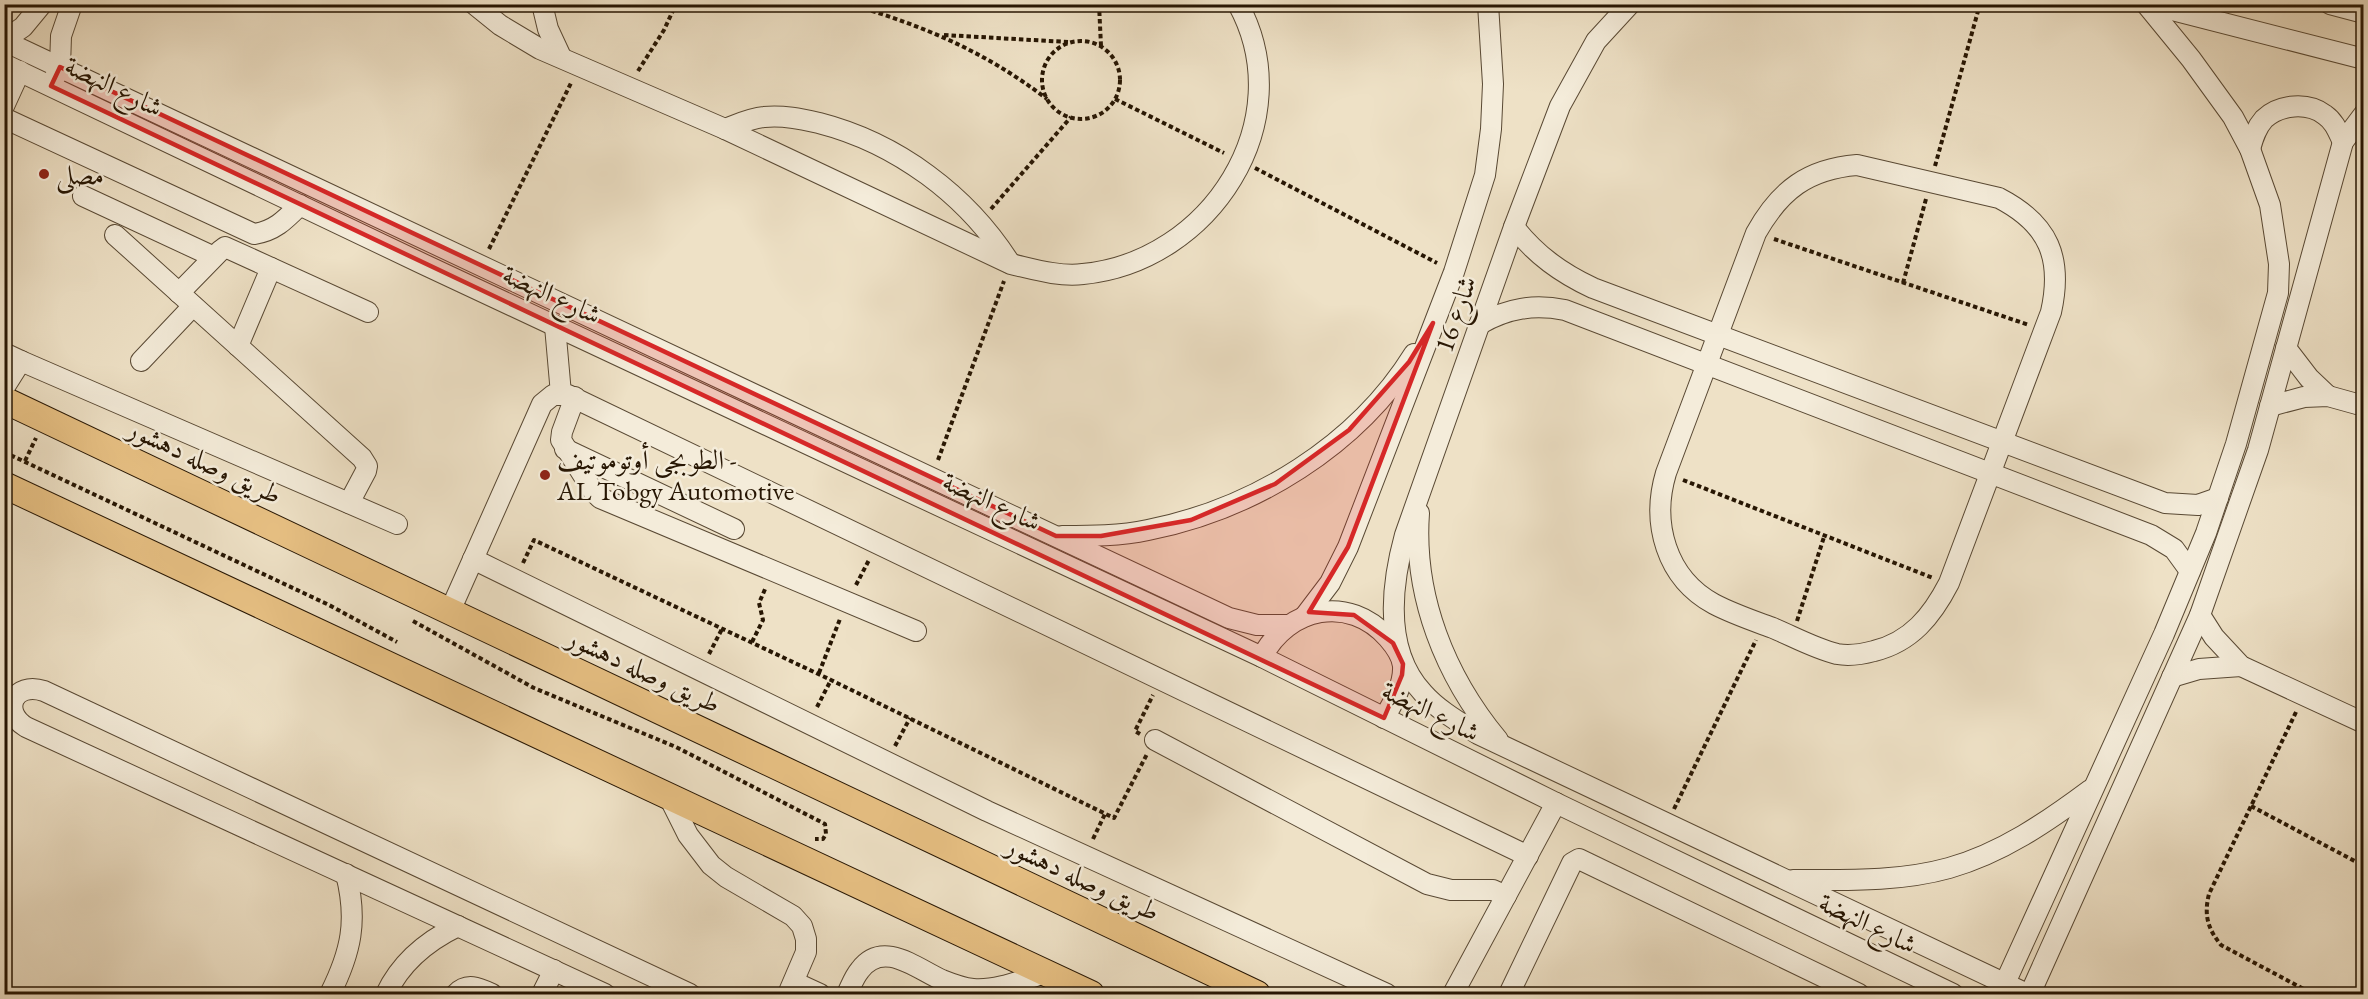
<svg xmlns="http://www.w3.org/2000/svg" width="2368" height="999" font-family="'EB Garamond',Amiri,serif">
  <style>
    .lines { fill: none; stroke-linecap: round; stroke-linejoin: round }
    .minor-casing { stroke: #594934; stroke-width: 22 }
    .major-casing { stroke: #271603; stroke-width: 28 }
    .path { stroke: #271603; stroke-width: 4; stroke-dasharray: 4.5 3; stroke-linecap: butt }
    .minor { stroke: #f4ecda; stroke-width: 20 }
    .major { stroke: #e7c083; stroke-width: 26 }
    .marked { fill: #d62828; fill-opacity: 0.2; stroke: #d62828; stroke-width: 4.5; stroke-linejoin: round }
    .poi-dot { fill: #8f2418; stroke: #f4ecda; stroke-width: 2 }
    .labels { text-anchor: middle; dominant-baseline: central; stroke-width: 5; stroke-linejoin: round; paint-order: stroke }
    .street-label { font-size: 27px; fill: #271603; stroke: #f4ecda }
    .poi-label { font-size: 27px; fill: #271603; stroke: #f4ecda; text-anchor: start }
  </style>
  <rect width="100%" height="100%" fill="#eee1c6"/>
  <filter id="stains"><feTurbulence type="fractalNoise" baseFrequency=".00333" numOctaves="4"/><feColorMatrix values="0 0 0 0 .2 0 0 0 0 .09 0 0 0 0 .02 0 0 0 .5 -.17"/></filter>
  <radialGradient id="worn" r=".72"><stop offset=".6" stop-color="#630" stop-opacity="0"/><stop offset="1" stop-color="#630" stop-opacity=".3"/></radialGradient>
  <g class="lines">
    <g class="minor-casing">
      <g id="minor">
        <path d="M474,4l26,21 40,24 185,80 286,135c22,5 48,13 72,10 127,-12 219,-153 155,-270"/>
        <polyline points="542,4 548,29 561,57"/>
        <path d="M1630,4l-34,37 -36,65 -46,121 -109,308c-14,51 -21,116 18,158 15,17 36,29 55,41l549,260"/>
        <polyline points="2149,4 2364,59"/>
        <polyline points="2330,4 2364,13"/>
        <polyline points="4,40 23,27 42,4"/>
        <polyline points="4,41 1229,618 1257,625 1288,625"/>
        <polyline points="4,64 423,264 1262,657 1556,803 1953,994"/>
        <polyline points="55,77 60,67 61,36 72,4"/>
        <polyline points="4,106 20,71"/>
        <path d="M4,118l250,116c21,-3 32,-15 46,-29"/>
        <path d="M725,129c13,-5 26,-11 39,-12 19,-2 37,2 55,6 78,20 148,72 191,140"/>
        <path d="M2250,149c3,-11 6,-21 14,-30 16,-15 44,-17 61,-4 10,7 13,17 18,27"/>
        <path d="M1857,165l142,33c50,26 64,60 52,114l-102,271c-17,33 -38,59 -75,68 -11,3 -26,5 -37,3 -21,-5 -43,-17 -64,-26 -19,-7 -40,-14 -59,-24 -48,-26 -63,-81 -48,-131l90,-240c24,-43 52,-64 101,-68z"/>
        <polyline points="83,196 212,256"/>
        <path d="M1514,227c22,28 47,46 79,61l572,215 33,2 20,-7"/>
        <polyline points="115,235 362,458 367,466 366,471 349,503"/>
        <polyline points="225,247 368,312"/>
        <polyline points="179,293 221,250"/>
        <path d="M1480,324c28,-16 54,-20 85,-14l586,225 23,14 16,22"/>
        <polyline points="555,326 561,394"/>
        <polyline points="238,346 271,268"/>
        <polyline points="2286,348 2309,378 2328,396"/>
        <polyline points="4,353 21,361 4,388"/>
        <polyline points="21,361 397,524"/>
        <polyline points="141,361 193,306"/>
        <polyline points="575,397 562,432 561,440 593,491 600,498 916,631"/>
        <polyline points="2270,406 2304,397 2328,396 2364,406"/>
        <polyline points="565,449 734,529"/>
        <path d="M1419,513c-6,83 26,163 79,227"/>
        <path d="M1062,536c29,0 58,0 86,-6 106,-21 209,-84 266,-176"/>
        <polyline points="473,559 987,811 1387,994"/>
        <polyline points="450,611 542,404 553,395 568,395 1528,856"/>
        <polyline points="2200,615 2214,637 2241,666 2364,723"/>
        <polyline points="1305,616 1330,583 1348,547 1454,272 1485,175 1491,129 1493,84 1488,4"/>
        <path d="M1262,657c26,-50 87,-63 126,-19 7,8 14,18 15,28 1,19 -10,37 -19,52"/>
        <polyline points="2172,677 2199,669 2241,666"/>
        <polyline points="1155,740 1427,884 1451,890 1493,890 1506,896"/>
        <polyline points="669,797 688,835 711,865 726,877 793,916 802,926 806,939 806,952 788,994"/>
        <path d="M1793,880c52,0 106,2 156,-12 53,-15 98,-46 141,-78"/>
        <polyline points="794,982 820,994"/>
        <path d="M330,994c21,-42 28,-73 16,-120"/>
        <path d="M386,994c15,-32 41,-53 72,-68"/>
        <path d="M456,994c11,-12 23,-6 36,0"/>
        <polyline points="542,994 554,970"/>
        <path d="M605,994l-579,-267c-26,-16 -12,-46 18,-36l646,303"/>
        <path d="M847,994c4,-8 7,-17 13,-24 23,-31 57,-1 82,10 10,4 21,8 31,9 24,2 49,-9 72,-16"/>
        <polyline points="1453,994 1556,803"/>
        <polyline points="1509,994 1572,863 1579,859 1859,994"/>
        <polyline points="2000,994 2164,634 2206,533 2236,444 2278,293 2279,264 2270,205 2250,149 2233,117 2191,59 2146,4"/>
        <polyline points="2030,994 2200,615 2258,450 2343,142 2364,114"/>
      </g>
    </g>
    <g class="major-casing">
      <g id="major">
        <polyline points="4,400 1257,994"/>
        <polyline points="4,485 1091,994"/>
      </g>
    </g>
    <g class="path">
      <path d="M850,4c76,23 134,47 197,95"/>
      <polyline points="1099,4 1101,46"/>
      <polyline points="944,35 1068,42"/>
      <circle cx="1081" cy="80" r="39"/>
      <polyline points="638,71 664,30 676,4"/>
      <polyline points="1115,99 1224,153"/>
      <polyline points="1935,166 1980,4"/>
      <polyline points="1255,168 1437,263"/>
      <polyline points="991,209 1071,117"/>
      <polyline points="1774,239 2029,325"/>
      <polyline points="489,249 572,81"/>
      <polyline points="1903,283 1926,199"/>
      <polyline points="4,452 329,605 397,642"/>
      <polyline points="938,460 1004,281"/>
      <polyline points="25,461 36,438"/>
      <polyline points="1683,480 1933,578"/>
      <polyline points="523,563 534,540 831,680 1114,818 1147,754"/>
      <polyline points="856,585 869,560"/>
      <polyline points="413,621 534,688 676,747 825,824 826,834 823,839 815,839"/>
      <polyline points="1797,621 1824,537"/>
      <polyline points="752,642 763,620 759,603 766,587"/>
      <polyline points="709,654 722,629"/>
      <polyline points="819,673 840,619"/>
      <polyline points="817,707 831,680"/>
      <path d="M2296,712l-87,182c-5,20 -2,34 12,51l92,49"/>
      <polyline points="1140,734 1135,731 1153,695"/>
      <polyline points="895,746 910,718"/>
      <polyline points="2251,806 2364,866"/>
      <polyline points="1674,809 1756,640"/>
      <polyline points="1093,839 1105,814"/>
    </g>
    <use href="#minor" class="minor"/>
    <use href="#major" class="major"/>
  </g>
  <path class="marked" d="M60,67l996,469h45l90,-16 84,-36 74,-54 60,-68 24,-39 -85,224 -39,65 45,3 39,28 10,21 -1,11 -18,43 -1333,-632z"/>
  <g class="poi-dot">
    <circle cx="44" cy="174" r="6"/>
    <circle cx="545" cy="475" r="6"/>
  </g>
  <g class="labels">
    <g class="street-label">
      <text transform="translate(114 86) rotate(26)">شارع النهضة</text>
      <text transform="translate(552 294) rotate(25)">شارع النهضة</text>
      <text transform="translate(1455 314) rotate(-71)">شارع 16</text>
      <text transform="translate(205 461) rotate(25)">طريق وصله دهشور</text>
      <text transform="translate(992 501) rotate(25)">شارع النهضة</text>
      <text transform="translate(644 670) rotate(25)">طريق وصله دهشور</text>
      <text transform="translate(1431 711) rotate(26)">شارع النهضة</text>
      <text transform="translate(1083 878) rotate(25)">طريق وصله دهشور</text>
      <text transform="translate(1868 923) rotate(26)">شارع النهضة</text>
    </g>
    <g class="poi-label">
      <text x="56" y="174">مصلى</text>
      <text x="557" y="459">الطوبجى أوتوموتيف -<tspan x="557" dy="31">AL Tobgy Automotive</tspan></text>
    </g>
  </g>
  <rect width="2368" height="999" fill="none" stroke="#eee1c6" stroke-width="24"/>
  <rect x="6" y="6" width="2356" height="987" fill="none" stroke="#271603" stroke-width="3"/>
  <rect x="12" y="12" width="2344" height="975" fill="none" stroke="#271603" stroke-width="1.5"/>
  <rect width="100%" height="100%" filter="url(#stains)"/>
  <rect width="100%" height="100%" fill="url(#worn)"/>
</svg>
